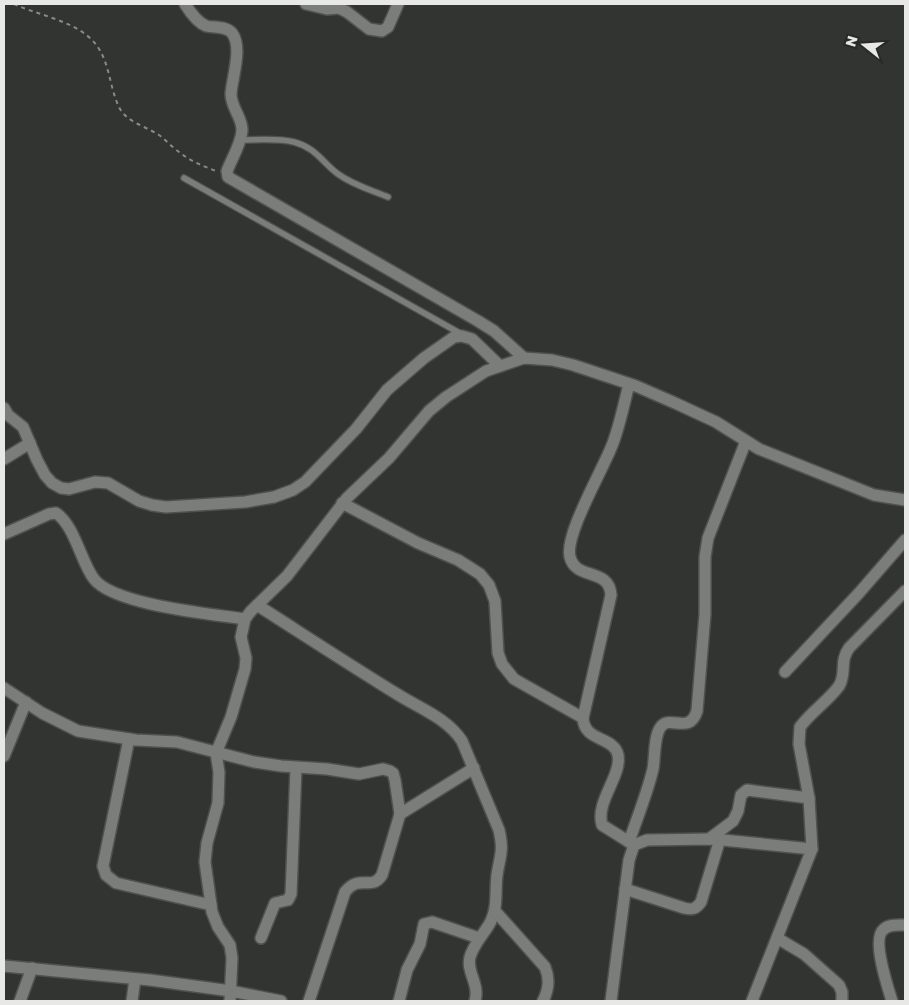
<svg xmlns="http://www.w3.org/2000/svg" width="909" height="1005" font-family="'Golos Text',sans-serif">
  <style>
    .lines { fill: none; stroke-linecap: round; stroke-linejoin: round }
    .service-casing { stroke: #50514f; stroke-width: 8 }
    .minor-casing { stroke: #50514f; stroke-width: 14 }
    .path { stroke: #898a88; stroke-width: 2; stroke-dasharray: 4 4; stroke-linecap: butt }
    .service { stroke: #7b7d7a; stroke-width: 5.5 }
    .minor { stroke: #7b7d7a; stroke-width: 11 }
  </style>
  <rect width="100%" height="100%" fill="#323432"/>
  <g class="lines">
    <g class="service-casing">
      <g id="service">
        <path d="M240,140c17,0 37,-2 54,2 22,6 28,20 44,32 15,11 33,16 50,23"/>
        <polyline points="184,178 463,335"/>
      </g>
    </g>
    <g class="minor-casing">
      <g id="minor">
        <path d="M185,4c5,8 12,18 21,22 9,2 20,0 26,7 11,14 0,45 -1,61 0,14 12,24 11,37 -1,13 -10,27 -15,40l1,6 250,144 16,10 30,27"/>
        <polyline points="306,4 327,9 339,8 347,12 369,29 382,31 388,27 398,4"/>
        <path d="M629,384c-5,20 -9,40 -16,59 -9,25 -49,92 -43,114 6,24 39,10 41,38l-28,123c1,24 31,18 35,37 4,21 -23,47 -16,70l32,20"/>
        <polyline points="4,408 8,415 23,427 37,460 45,475 52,483 61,488 69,489 95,482 108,483 139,501 152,505 166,507 245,502 274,497 293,490 305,482 356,429 387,390 424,358 454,337 462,336 472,339 500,366"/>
        <polyline points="4,459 30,443"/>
        <polyline points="342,503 418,543 458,560 480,574 489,585 495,601 498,653 502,664 514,679 583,718"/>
        <path d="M4,534l45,-20 7,-1c19,13 25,49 38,66 20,26 118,35 151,40"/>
        <path d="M257,605c47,30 93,60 140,89 22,14 50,24 65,47l37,89c5,22 1,25 -2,45 -2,16 1,31 -6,46 -6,12 -17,22 -21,36 -4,15 10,27 5,44"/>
        <polyline points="785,672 859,593 905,540"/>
        <polyline points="4,688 42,713 78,731 136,740 177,742 254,762 281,766 327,769 359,774 383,769 390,771 393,773 395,780 400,814"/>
        <polyline points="129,739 103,866 106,875 116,883 211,905"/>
        <polyline points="4,756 26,702"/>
        <polyline points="709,839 733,821 738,811 741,795 747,790 809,798"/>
        <path d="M629,842c8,-24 18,-48 24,-73 2,-11 1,-32 7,-41 9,-15 29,8 37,-17l8,-97v-57l3,-19 38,-97"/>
        <path d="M812,849l-3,-51 -10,-54 1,-17c11,-15 28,-26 39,-41 8,-13 0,-24 10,-38l56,-57"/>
        <path d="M625,889l59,19c8,2 12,1 17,-6l19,-63"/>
        <path d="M495,911l50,56c5,12 4,22 -2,34"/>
        <polyline points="261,938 275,903 288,900 291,894 296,768"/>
        <polyline points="777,938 804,954 839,985 842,992 842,1001"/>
        <polyline points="4,966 150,980 231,991 281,1001"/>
        <polyline points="20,1001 32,968"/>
        <polyline points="132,1001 135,979"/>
        <polyline points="230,1001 232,958 230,945 218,927 212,912 205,862 207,843 218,803 219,772 216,753 231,717 245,669 246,658 241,637 245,619 251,611 287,576 347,498 389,458 429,411 446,397 486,371 524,358 552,360 573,365 636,386 675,403 716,422 759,449 874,495 905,500"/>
        <path d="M309,1001l36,-109c15,-19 26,0 37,-17l18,-61 74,-46"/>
        <polyline points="399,1001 407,970 420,944 424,924 432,922 479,938"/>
        <polyline points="611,1001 629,860 634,845 647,840 713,839 812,849 752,1001"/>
        <path d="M892,1001c-4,-13 -20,-61 -9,-71 5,-6 15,-5 22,-5"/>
      </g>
    </g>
    <path class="path" d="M14,4c24,11 56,16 76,34 20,18 18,46 29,69 7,15 26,19 40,28 7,5 13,12 20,17 11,9 24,14 37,19"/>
    <use href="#service" class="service"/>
    <use href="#minor" class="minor"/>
  </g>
  <rect width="909" height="1005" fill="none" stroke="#e8e9e7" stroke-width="10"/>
  <g transform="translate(864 45) rotate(287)" stroke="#282a28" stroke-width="4" paint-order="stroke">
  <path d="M0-4L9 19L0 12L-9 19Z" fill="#e8e9e7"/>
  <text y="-8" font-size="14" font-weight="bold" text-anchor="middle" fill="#e8e9e7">N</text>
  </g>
</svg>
